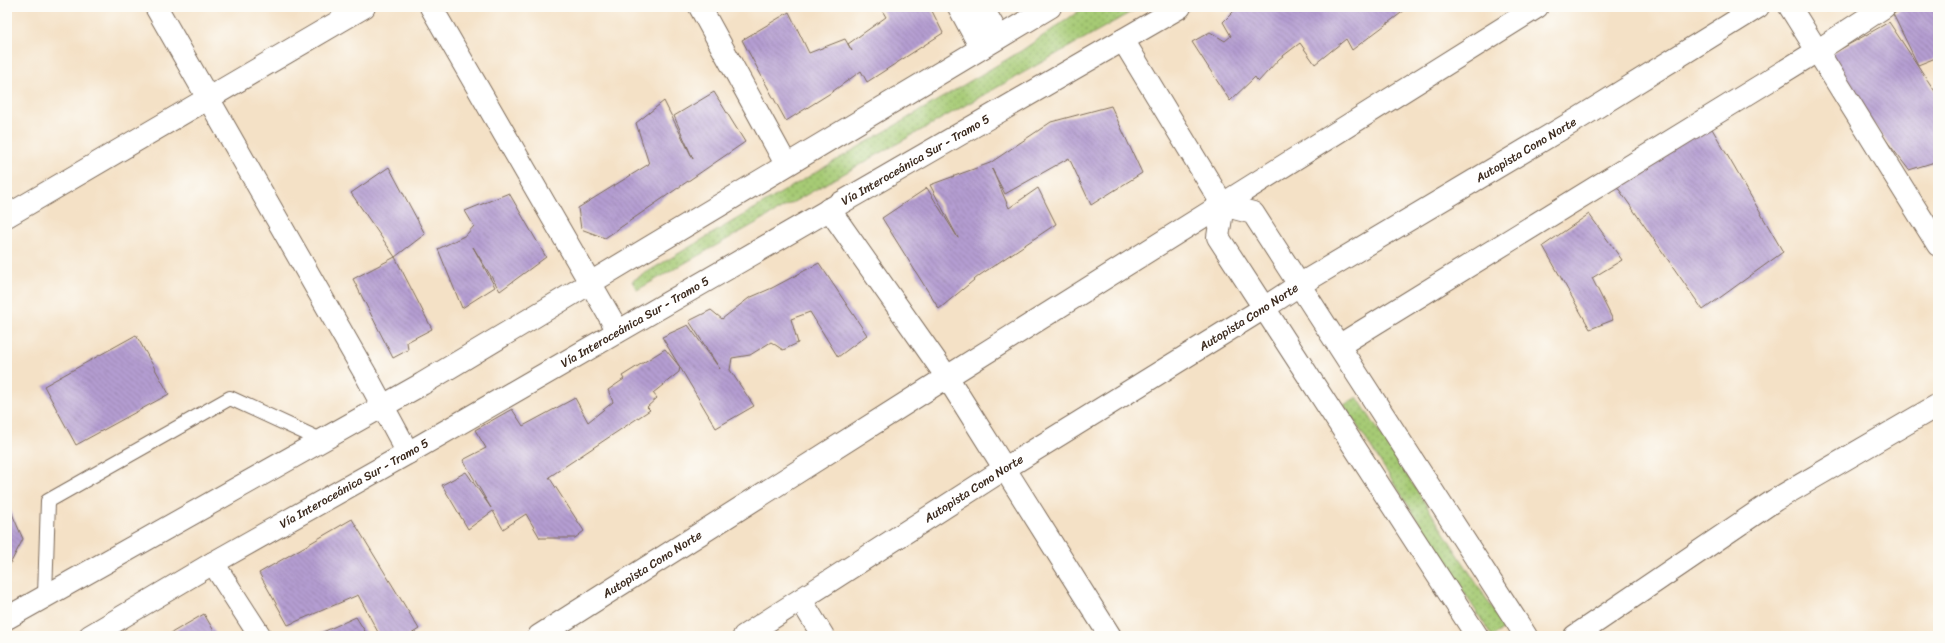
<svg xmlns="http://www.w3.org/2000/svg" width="1945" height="643" font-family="Sriracha,sans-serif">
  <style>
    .green { fill: url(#green-dots); stroke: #707a49 }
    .building { fill: url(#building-back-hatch) }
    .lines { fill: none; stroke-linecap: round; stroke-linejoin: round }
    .service-casing { stroke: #7c6a59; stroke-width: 16 }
    .minor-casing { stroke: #7c6a59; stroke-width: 24 }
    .tertiary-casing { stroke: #7c6a59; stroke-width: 24 }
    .secondary-casing { stroke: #7c6a59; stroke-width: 24 }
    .trunk-casing { stroke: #7c6a59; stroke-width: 24 }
    .service { stroke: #fff; stroke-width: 14 }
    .minor { stroke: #fff; stroke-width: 22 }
    .tertiary { stroke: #fff; stroke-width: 22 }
    .secondary { stroke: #fff; stroke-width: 22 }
    .trunk { stroke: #fff; stroke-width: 22 }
    .labels { text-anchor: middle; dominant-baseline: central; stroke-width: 3; stroke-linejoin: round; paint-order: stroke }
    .street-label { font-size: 12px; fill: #3b2a1e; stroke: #fdfcf7 }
  </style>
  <defs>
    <pattern id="green-dots" width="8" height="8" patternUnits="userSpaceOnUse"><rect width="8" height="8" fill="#a6ca74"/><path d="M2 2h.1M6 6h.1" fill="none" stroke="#88a45f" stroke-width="1.8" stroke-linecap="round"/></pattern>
    <pattern id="building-back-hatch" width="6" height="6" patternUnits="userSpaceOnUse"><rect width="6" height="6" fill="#b49dd1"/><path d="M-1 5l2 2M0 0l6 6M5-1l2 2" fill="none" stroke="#9480a9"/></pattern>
  </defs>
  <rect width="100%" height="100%" fill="#fdfcf7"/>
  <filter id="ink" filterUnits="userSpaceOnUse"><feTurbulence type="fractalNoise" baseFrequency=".025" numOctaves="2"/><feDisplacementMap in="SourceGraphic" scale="8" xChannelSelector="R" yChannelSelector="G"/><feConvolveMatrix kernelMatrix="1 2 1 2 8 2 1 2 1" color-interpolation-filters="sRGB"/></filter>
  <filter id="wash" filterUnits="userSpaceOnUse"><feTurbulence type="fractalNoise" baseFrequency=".012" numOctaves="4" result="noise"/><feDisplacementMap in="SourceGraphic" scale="16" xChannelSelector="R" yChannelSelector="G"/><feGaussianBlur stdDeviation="0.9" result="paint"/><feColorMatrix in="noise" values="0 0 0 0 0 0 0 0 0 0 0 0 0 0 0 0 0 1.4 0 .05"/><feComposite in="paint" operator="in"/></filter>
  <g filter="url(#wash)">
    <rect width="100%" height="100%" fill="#f4e1c6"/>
    <g class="green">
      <polygon points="1085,7 1140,7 637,290 632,281 1021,51"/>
      <polygon points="1357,397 1505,628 1492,636 1344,405"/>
    </g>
    <g id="blocks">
      <g class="building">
        <polygon points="880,7 930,7 943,33 867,82 861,71 829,94 786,121 742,40 789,12 809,53 845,39 852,51 848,44 886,17"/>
        <polygon points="1238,7 1246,7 1253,11 1262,7 1409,7 1352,50 1346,39 1315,64 1300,43 1279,59 1258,82 1255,77 1230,101 1192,42 1210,32 1225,41 1231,36 1223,22"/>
        <polygon points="1905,7 1938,7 1938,57 1918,65 1893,14"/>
        <polygon points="1889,22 1938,96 1938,161 1909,170 1823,59"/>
        <polygon points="714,92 745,142 605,238 581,229 578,208 649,164 636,123 664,101 693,159 674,116"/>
        <polygon points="1111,106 1142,173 1091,205 1069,158 1005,194 992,169 1009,208 1038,188 1056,224 980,275 939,309 882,218 927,188 958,238 930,185 990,163 1051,122"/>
        <polygon points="1711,127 1783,252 1703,310 1611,178"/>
        <polygon points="389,167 425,234 395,257 351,193"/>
        <polygon points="509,193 546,257 500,291 473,247 495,287 462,308 438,249 466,235 474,226 465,211"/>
        <polygon points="1589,214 1622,260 1592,278 1613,320 1590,329 1543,246"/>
        <polygon points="395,257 432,329 407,342 408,350 393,358 353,279"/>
        <polygon points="819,263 867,335 838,357 810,312 791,319 798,343 783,350 771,342 750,355 732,358 730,370 754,406 716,428 662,337 688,325 720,369 689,321 711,310 722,319 749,298 772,288"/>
        <polygon points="136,335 169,394 76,445 44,386"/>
        <polygon points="665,349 680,367 679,372 653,393 657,398 647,407 650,410 549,477 584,531 575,538 540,538 526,514 503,529 493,511 468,529 442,485 466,472 491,508 463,460 486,448 475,430 512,409 523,426 575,398 588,422 613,402 608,390 624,379 622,376"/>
        <polygon points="10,509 23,539 7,570 7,511"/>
        <polygon points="352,519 419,629 408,636 380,636 358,595 288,625 259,573"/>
        <polygon points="204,614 217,636 166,636"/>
        <polygon points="356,617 368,636 314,636"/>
      </g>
    </g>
  </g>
  <g filter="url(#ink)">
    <use href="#blocks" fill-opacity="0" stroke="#7c6a59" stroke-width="1"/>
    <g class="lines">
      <g class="service-casing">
        <polyline id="service" points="45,596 48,501 230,398 321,440"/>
      </g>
      <g class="minor-casing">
        <g id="minor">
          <polyline points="156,7 366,375 408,453"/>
          <polyline points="431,7 618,331"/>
          <polyline points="700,7 786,164"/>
          <polyline points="959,7 981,48"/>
          <polyline points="982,7 999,37"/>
          <polyline points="1790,7 1938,245"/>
          <polyline points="1123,40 1223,205"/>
          <polyline points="829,209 947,377 1110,636"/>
          <polyline points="7,216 364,7"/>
          <polyline points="1340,345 1817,51 1884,7"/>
          <polyline points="213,563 260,636"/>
          <polyline points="801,600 823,636"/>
          <polyline points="7,618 422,384 1050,7"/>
          <polyline points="1575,636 1775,500 1938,405"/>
        </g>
      </g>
      <g class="tertiary-casing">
        <polyline id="tertiary" points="1477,636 1218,237 1223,205 1253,213 1526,636"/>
      </g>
      <g class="secondary-casing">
        <g id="secondary">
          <path id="s1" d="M539,636l408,-259 590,-370"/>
          <path id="s2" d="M744,636l260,-167 260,-161 35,-23 277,-165 182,-113"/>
        </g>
      </g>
      <g class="trunk-casing">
        <g id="trunk">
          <path id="s3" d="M90,636l123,-73 195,-110 772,-446"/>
        </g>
      </g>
      <use href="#service" class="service"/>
      <use href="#minor" class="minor"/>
      <use href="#tertiary" class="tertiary"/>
      <use href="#secondary" class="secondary"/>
      <use href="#trunk" class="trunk"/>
    </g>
  </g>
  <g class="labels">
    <g class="street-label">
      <text stroke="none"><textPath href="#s2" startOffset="921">Autopista Cono Norte</textPath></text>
      <text stroke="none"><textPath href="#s3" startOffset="953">Vía Interoceánica Sur - Tramo 5</textPath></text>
      <text stroke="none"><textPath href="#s2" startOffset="597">Autopista Cono Norte</textPath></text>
      <text stroke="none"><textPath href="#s3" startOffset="629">Vía Interoceánica Sur - Tramo 5</textPath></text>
      <text stroke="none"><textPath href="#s3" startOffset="305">Vía Interoceánica Sur - Tramo 5</textPath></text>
      <text stroke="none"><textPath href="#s2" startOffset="273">Autopista Cono Norte</textPath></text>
      <text stroke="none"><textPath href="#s1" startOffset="134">Autopista Cono Norte</textPath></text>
    </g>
  </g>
  <rect width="1945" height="643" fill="none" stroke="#fdfcf7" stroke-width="24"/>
</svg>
